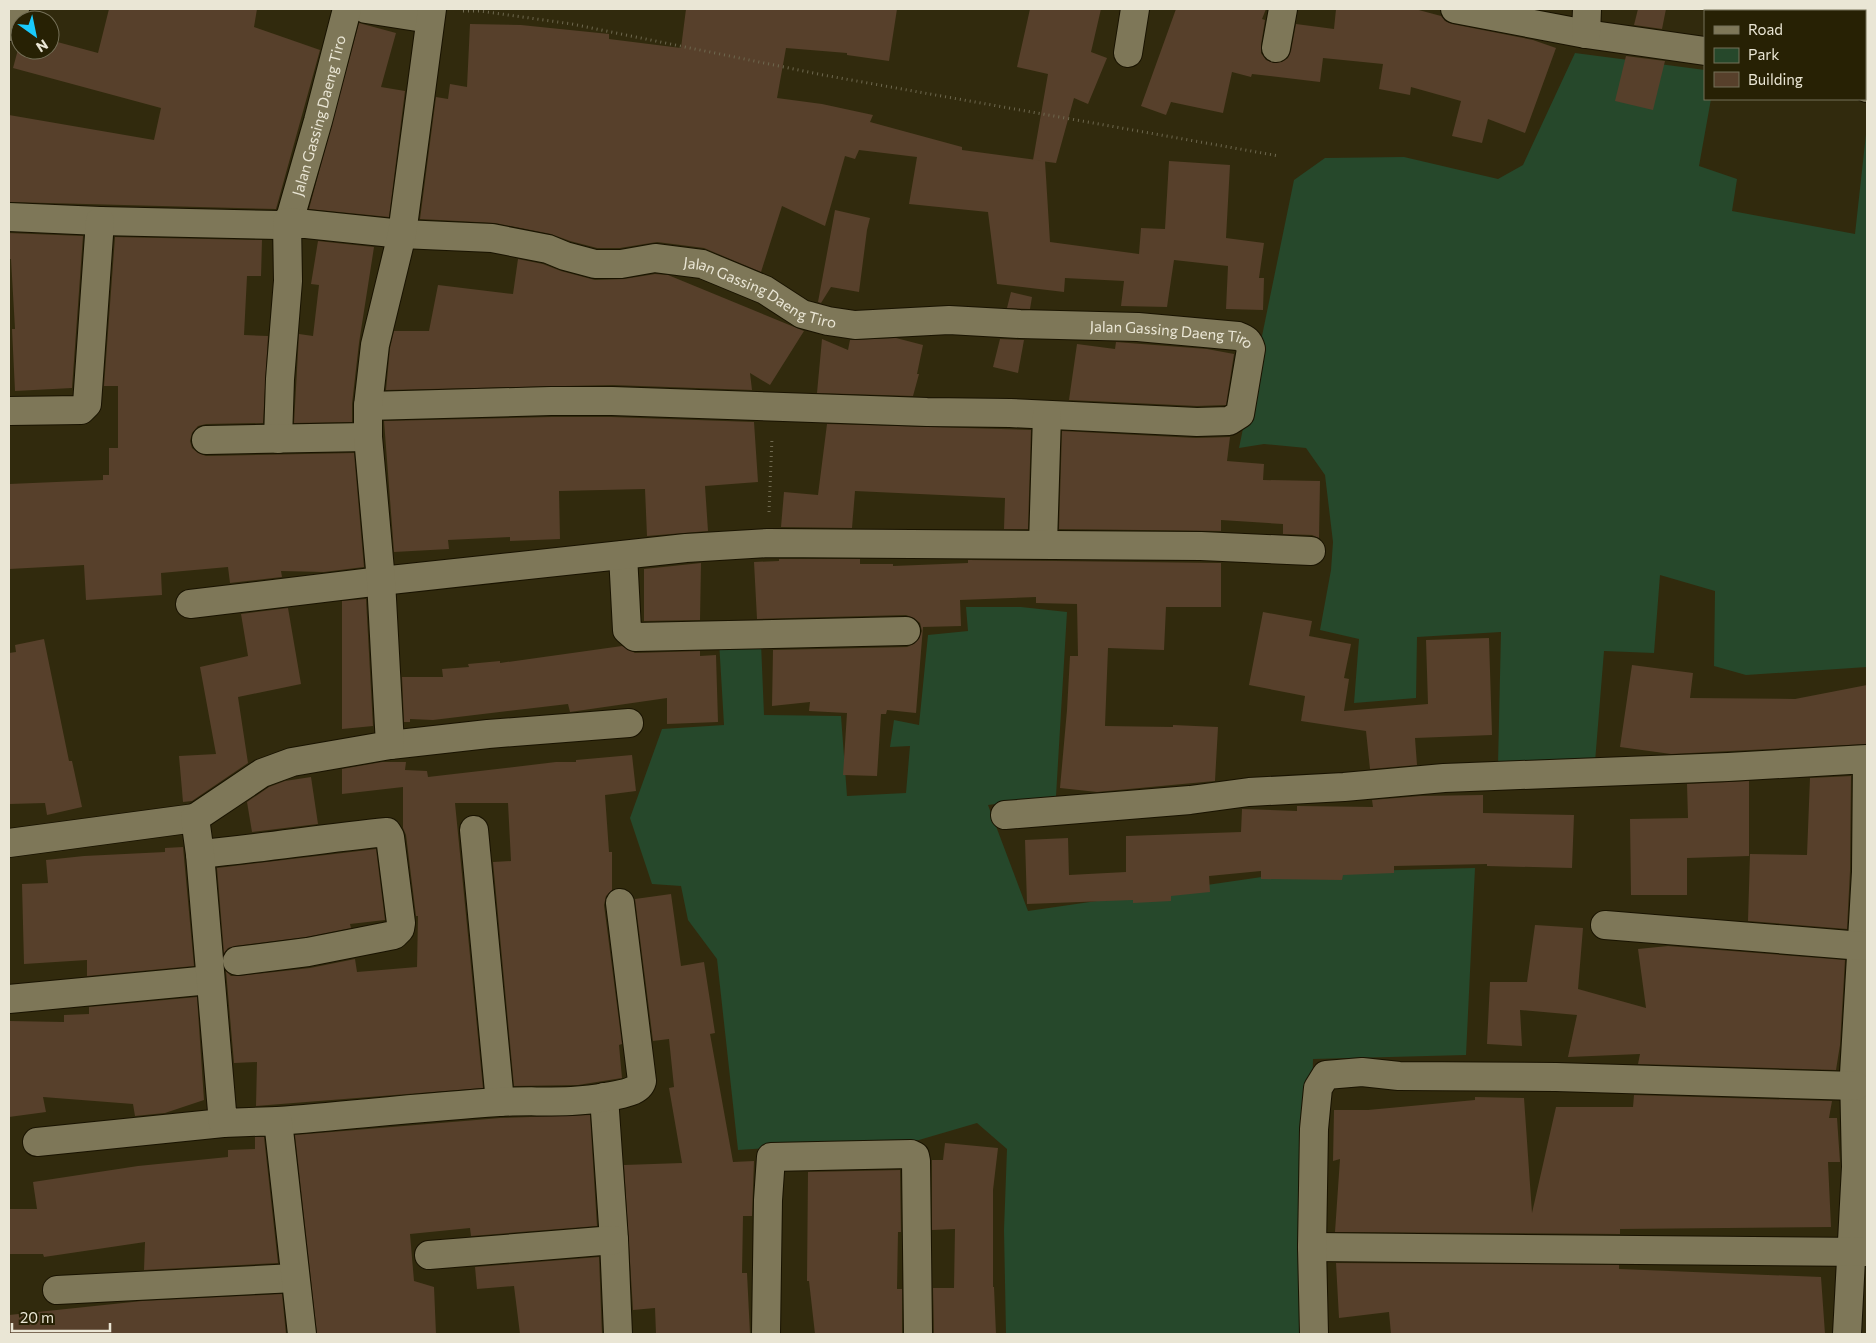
<svg xmlns="http://www.w3.org/2000/svg" width="1876" height="1343" font-family="Commissioner,sans-serif">
  <style>
    .green { fill: #26482b }
    .building { fill: #57402b }
    .lines { fill: none; stroke-linecap: round; stroke-linejoin: round }
    .minor-casing { stroke: #191300; stroke-width: 30 }
    .path { stroke: #6e684f; stroke-width: 3; stroke-dasharray: 1 4; stroke-linecap: butt }
    .minor { stroke: #7e7758; stroke-width: 28 }
    .labels { text-anchor: middle; dominant-baseline: central; stroke-width: 4; stroke-linejoin: round; paint-order: stroke }
    .street-label { font-size: 15px; fill: #eae6d5; stroke: #272104 }
  </style>
  <rect width="100%" height="100%" fill="#312a0d"/>
  <g class="green">
    <polygon points="1575,53 1705,70 1705,99 1711,99 1699,166 1737,179 1732,211 1855,234 1867,125 1867,667 1746,675 1714,666 1715,591 1660,575 1654,653 1604,651 1595,762 1498,765 1501,632 1417,637 1416,698 1354,703 1359,639 1320,630 1331,570 1333,542 1325,475 1306,448 1264,444 1239,448 1294,180 1325,158 1404,157 1498,179 1523,165"/>
    <polygon points="966,607 1021,607 1067,612 1056,796 988,805 1028,911 1289,873 1475,868 1466,1055 1313,1059 1306,1334 1006,1334 1004,1230 1007,1149 977,1123 912,1142 823,1144 738,1150 717,959 688,920 681,886 652,884 630,818 662,729 724,725 719,641 761,643 764,715 841,716 847,796 906,793 910,746 890,747 894,720 919,725 928,635 968,631"/>
  </g>
  <g class="building">
    <polygon points="109,9 257,9 254,27 320,50 276,209 9,202 9,115 154,140 161,108 13,68 20,42 20,50 50,50 50,40 98,53"/>
    <polygon points="686,9 897,9 889,61 847,55 847,53 786,48 777,98 822,104 873,115 870,122 962,147 962,150 1045,161 1050,242 1139,254 1141,228 1165,229 1169,161 1230,165 1226,238 1264,243 1259,278 1264,278 1263,310 1226,309 1228,266 1174,260 1167,307 1121,306 1124,281 1065,278 1064,292 997,284 988,212 909,204 917,157 859,150 855,159 845,156 825,226 782,206 761,272 704,248 657,242 620,248 597,248 570,241 551,234 495,223 420,219 436,97 448,99 450,84 467,87 470,24 521,25 609,34 609,39 681,48"/>
    <polygon points="1030,9 1101,9 1091,52 1107,58 1088,104 1074,98 1056,163 1033,160 1048,74 1017,67"/>
    <polygon points="1176,9 1266,9 1262,19 1265,20 1261,45 1261,53 1266,60 1274,63 1282,62 1288,58 1291,51 1296,24 1334,29 1336,9 1415,9 1441,16 1445,21 1452,24 1533,40 1556,48 1525,133 1488,119 1482,143 1452,136 1461,101 1411,87 1410,95 1379,89 1383,64 1323,58 1320,82 1252,74 1251,77 1232,72 1223,113 1171,102 1166,115 1141,106"/>
    <polygon points="1638,9 1666,9 1662,29 1634,25"/>
    <polygon points="359,23 396,33 381,87 405,91 389,217 309,209"/>
    <polygon points="1626,56 1665,61 1653,110 1615,101"/>
    <polygon points="835,210 870,218 867,230 859,292 831,287 821,303 818,302"/>
    <polygon points="9,233 83,236 72,388 15,391 12,329 15,329 11,259 9,259"/>
    <polygon points="115,237 262,240 261,276 247,276 244,335 268,336 263,423 206,424 198,426 192,433 190,441 192,448 198,453 206,456 354,453 364,567 324,572 281,571 282,577 230,583 228,567 161,573 162,595 86,600 84,565 9,569 9,484 103,480 103,475 109,475 109,448 118,448 118,386 104,386"/>
    <polygon points="318,241 374,247 359,343 352,404 352,422 294,423 299,334 313,336 319,285 311,284"/>
    <polygon points="518,259 543,264 561,271 595,280 624,279 655,274 668,275 804,331 770,385 750,373 752,390 612,385 386,390 390,348 394,331 429,331 438,285 513,294"/>
    <polygon points="1011,292 1032,297 1030,309 1007,308"/>
    <polygon points="896,338 923,345 917,374 919,374 913,396 817,393 822,339 848,350 850,340"/>
    <polygon points="1000,339 1024,340 1018,373 993,367"/>
    <polygon points="1116,342 1207,349 1234,354 1226,405 1197,406 1069,400 1077,344 1115,349"/>
    <polygon points="551,417 612,417 754,422 758,482 705,486 708,531 647,536 645,489 559,491 560,539 510,541 510,537 448,540 449,549 394,552 384,421"/>
    <polygon points="827,424 1031,430 1028,529 1004,529 1005,498 855,491 852,528 781,527 784,492 818,495"/>
    <polygon points="1062,431 1196,438 1230,437 1227,461 1264,464 1263,480 1320,481 1319,538 1312,535 1283,534 1283,524 1221,520 1221,531 1059,529"/>
    <polygon points="779,559 860,559 860,564 893,564 893,566 968,563 968,560 1221,563 1221,607 1166,607 1164,650 1108,648 1105,726 1173,727 1173,725 1218,727 1215,781 1097,792 1060,788 1067,710 1070,656 1078,656 1077,604 1036,603 1036,597 960,600 961,626 923,627 916,713 887,710 886,714 881,714 877,776 843,775 847,713 809,711 810,702 772,706 773,650 907,647 914,644 919,639 922,631 920,623 914,618 906,615 757,619 754,562 779,561"/>
    <polygon points="701,563 700,620 644,621 644,569"/>
    <polygon points="366,599 373,726 342,729 342,601"/>
    <polygon points="288,608 301,684 238,697 248,763 192,801 183,802 179,756 216,754 200,667 248,656 241,614"/>
    <polygon points="1263,612 1312,621 1309,636 1351,644 1344,678 1349,679 1344,711 1428,704 1426,640 1489,638 1492,735 1415,738 1417,765 1370,769 1366,731 1301,721 1305,696 1249,685"/>
    <polygon points="44,639 69,761 72,761 82,807 47,815 45,803 9,804 9,653 16,652 15,645"/>
    <polygon points="622,646 635,653 700,651 700,656 716,655 718,722 667,724 667,698 570,712 568,704 433,720 410,719 410,722 404,722 402,677 443,677 442,669 469,667 468,664 500,661 500,663"/>
    <polygon points="1632,665 1693,673 1690,698 1795,699 1867,685 1867,744 1671,754 1620,747"/>
    <polygon points="632,755 636,791 605,795 609,852 612,852 612,890 606,896 604,905 622,1044 619,1045 622,1078 578,1085 514,1086 493,862 511,861 508,803 455,803 483,1088 256,1106 257,1062 234,1063 226,971 231,976 239,976 310,968 355,959 357,972 417,967 418,916 416,916 406,835 403,828 403,787 342,794 342,769 382,762 406,762 405,770 427,771 428,777 556,762 576,762 576,760"/>
    <polygon points="1851,776 1850,871 1847,929 1748,921 1750,854 1807,855 1810,778"/>
    <polygon points="311,777 318,824 252,832 247,802 269,787 285,781"/>
    <polygon points="1749,781 1749,856 1687,858 1687,895 1631,895 1630,819 1688,818 1687,784"/>
    <polygon points="1483,795 1483,813 1574,815 1572,868 1487,866 1487,864 1394,866 1394,873 1343,875 1342,880 1261,879 1261,871 1209,876 1210,892 1171,896 1171,901 1133,903 1133,900 1027,904 1025,840 1068,838 1069,875 1126,872 1126,836 1241,832 1242,809 1297,811 1297,806 1373,807 1372,800 1420,796"/>
    <polygon points="183,847 194,966 87,976 87,960 24,964 22,884 48,883 46,860 84,856 165,852 165,848"/>
    <polygon points="376,849 385,920 350,924 351,928 306,937 235,946 228,948 224,953 217,868"/>
    <polygon points="671,894 681,966 704,962 715,1033 710,1034 733,1162 754,1161 752,1216 743,1216 742,1273 747,1273 750,1334 656,1334 655,1308 633,1310 624,1165 682,1163 669,1088 674,1087 669,1039 653,1041 635,899"/>
    <polygon points="1535,925 1583,928 1578,989 1646,1008 1638,949 1668,946 1845,960 1840,1045 1836,1070 1638,1064 1640,1054 1568,1057 1577,1015 1520,1010 1522,1046 1487,1044 1490,982 1527,982"/>
    <polygon points="197,997 204,1100 165,1113 135,1116 133,1104 43,1097 46,1112 9,1117 9,1021 64,1022 64,1015 89,1014 89,1007"/>
    <polygon points="1634,1095 1832,1101 1829,1118 1837,1118 1840,1162 1828,1162 1831,1227 1620,1229 1620,1234 1335,1232 1340,1159 1333,1161 1334,1110 1368,1110 1475,1100 1475,1097 1524,1098 1532,1213 1556,1107 1633,1107"/>
    <polygon points="590,1115 597,1226 471,1236 470,1228 410,1234 414,1281 434,1287 436,1334 317,1334 295,1135 500,1118"/>
    <polygon points="255,1137 264,1137 278,1263 144,1270 145,1242 44,1257 43,1254 9,1254 9,1209 37,1209 33,1182 138,1166 228,1157 228,1150 255,1149"/>
    <polygon points="945,1143 998,1148 993,1190 993,1287 994,1287 996,1334 934,1334 933,1288 954,1288 955,1229 932,1230 932,1160 943,1160"/>
    <polygon points="900,1170 901,1232 898,1232 897,1289 902,1289 902,1334 815,1334 809,1281 807,1281 808,1172"/>
    <polygon points="599,1257 602,1334 520,1334 514,1286 477,1289 475,1267"/>
    <polygon points="1336,1263 1619,1265 1619,1269 1821,1277 1825,1334 1391,1334 1389,1312 1339,1318"/>
    <polygon points="282,1294 286,1334 9,1334 9,1315 142,1301"/>
  </g>
  <g class="lines">
    <g class="minor-casing">
      <g id="minor">
        <polyline points="366,9 430,19"/>
        <polyline points="1455,9 1586,34 1705,51"/>
        <polyline points="1722,11 1723,9"/>
        <polyline points="9,27 15,9"/>
        <polyline points="1586,34 1587,9"/>
        <polyline points="1276,48 1283,9"/>
        <polyline points="1128,53 1135,9"/>
        <polyline points="1865,87 1867,88"/>
        <path id="s1" d="M9,217l91,4 179,4 8,-3 4,-7 27,-94 29,-112"/>
        <polyline points="9,411 81,410 87,404 100,221"/>
        <path id="s2" d="M278,439l2,-60 8,-98 -1,-59 115,12 90,4 56,11 17,7 30,8h26l34,-6 47,6 63,26 37,24 26,7 27,4 94,-5 71,4 118,3 100,9c8,3 11,5 13,13l-11,65 -11,7 -32,1 -187,-9 -83,-1 -315,-11h-61l-183,5"/>
        <polyline points="206,440 368,437"/>
        <polyline points="1043,544 1047,415"/>
        <polyline points="623,555 627,630 635,637 906,631"/>
        <polyline points="190,604 381,581 686,548 768,543 1201,546 1311,551"/>
        <polyline points="390,745 488,734 629,723"/>
        <polyline points="1005,815 1190,800 1249,792 1344,787 1444,778 1728,767 1867,759 1866,872 1854,1074 1856,1167 1847,1334"/>
        <polyline points="474,830 500,1102"/>
        <polyline points="9,843 195,818"/>
        <path d="M200,854c63,-6 125,-16 187,-22l3,5 11,86 -1,6 -6,6 -86,17 -71,9"/>
        <polyline points="1605,925 1862,946"/>
        <polyline points="9,999 210,980"/>
        <polyline points="604,1097 614,1240 618,1334"/>
        <path d="M278,1121c74,-6 147,-14 221,-19 35,-2 72,2 107,-5 10,-2 33,-4 36,-16l-22,-178"/>
        <polyline points="37,1142 223,1123"/>
        <polyline points="1312,1247 1867,1252"/>
        <polyline points="429,1255 614,1240"/>
        <polyline points="57,1290 295,1278"/>
        <polyline points="302,1334 278,1121 223,1123 200,854 195,818 262,773 292,762 390,745 381,581 368,437 368,406 375,345 402,234 432,9"/>
        <polyline points="766,1334 768,1200 771,1157 911,1154 915,1156 916,1161 918,1334"/>
        <polyline points="1314,1334 1312,1247 1314,1129 1318,1088 1326,1075 1362,1072 1399,1076 1556,1077 1856,1086"/>
      </g>
    </g>
    <g class="path">
      <polyline points="463,11 480,11 572,24 823,75 1279,156"/>
      <polyline points="1831,11 1833,9"/>
      <polyline points="769,512 772,438"/>
    </g>
    <use href="#minor" class="minor"/>
  </g>
  <g class="labels">
    <g class="street-label">
      <text stroke="none"><textPath href="#s1" startOffset="390">Jalan Gassing Daeng Tiro</textPath></text>
      <text stroke="none"><textPath href="#s2" startOffset="702">Jalan Gassing Daeng Tiro</textPath></text>
      <text stroke="none"><textPath href="#s2" startOffset="1122">Jalan Gassing Daeng Tiro</textPath></text>
    </g>
  </g>
  <rect width="1876" height="1343" fill="none" stroke="#eae6d5" stroke-width="20"/>
  <rect x="1704" y="10" width="162" height="90" fill="#272104" stroke="#757058"/>
  <rect x="1714" y="26" width="25" height="8" fill="#7e7758" stroke="#757058"/>
  <text x="1748" y="35" font-size="15" fill="#eae6d5">Road</text>
  <rect x="1714" y="48" width="25" height="15" fill="#26482b" stroke="#757058"/>
  <text x="1748" y="60" font-size="15" fill="#eae6d5">Park</text>
  <rect x="1714" y="72" width="25" height="15" fill="#57402b" stroke="#757058"/>
  <text x="1748" y="85" font-size="15" fill="#eae6d5">Building</text>
  <g transform="translate(35 35) rotate(147)"><circle r="24" fill="#272104" stroke="#757058"/>
  <path d="M0-4L9 19L0 12L-9 19Z" fill="#19cafc"/>
  <text y="-8" font-size="14" font-weight="bold" text-anchor="middle" fill="#eae6d5">N</text>
  </g>
  <path d="M12 1323v8h98v-8" fill="none" stroke="#eae6d5" stroke-width="2.5"/>
  <text x="20" y="1323" font-size="15" fill="#eae6d5" stroke="#272104" stroke-width="4" paint-order="stroke">20 m</text>
</svg>
